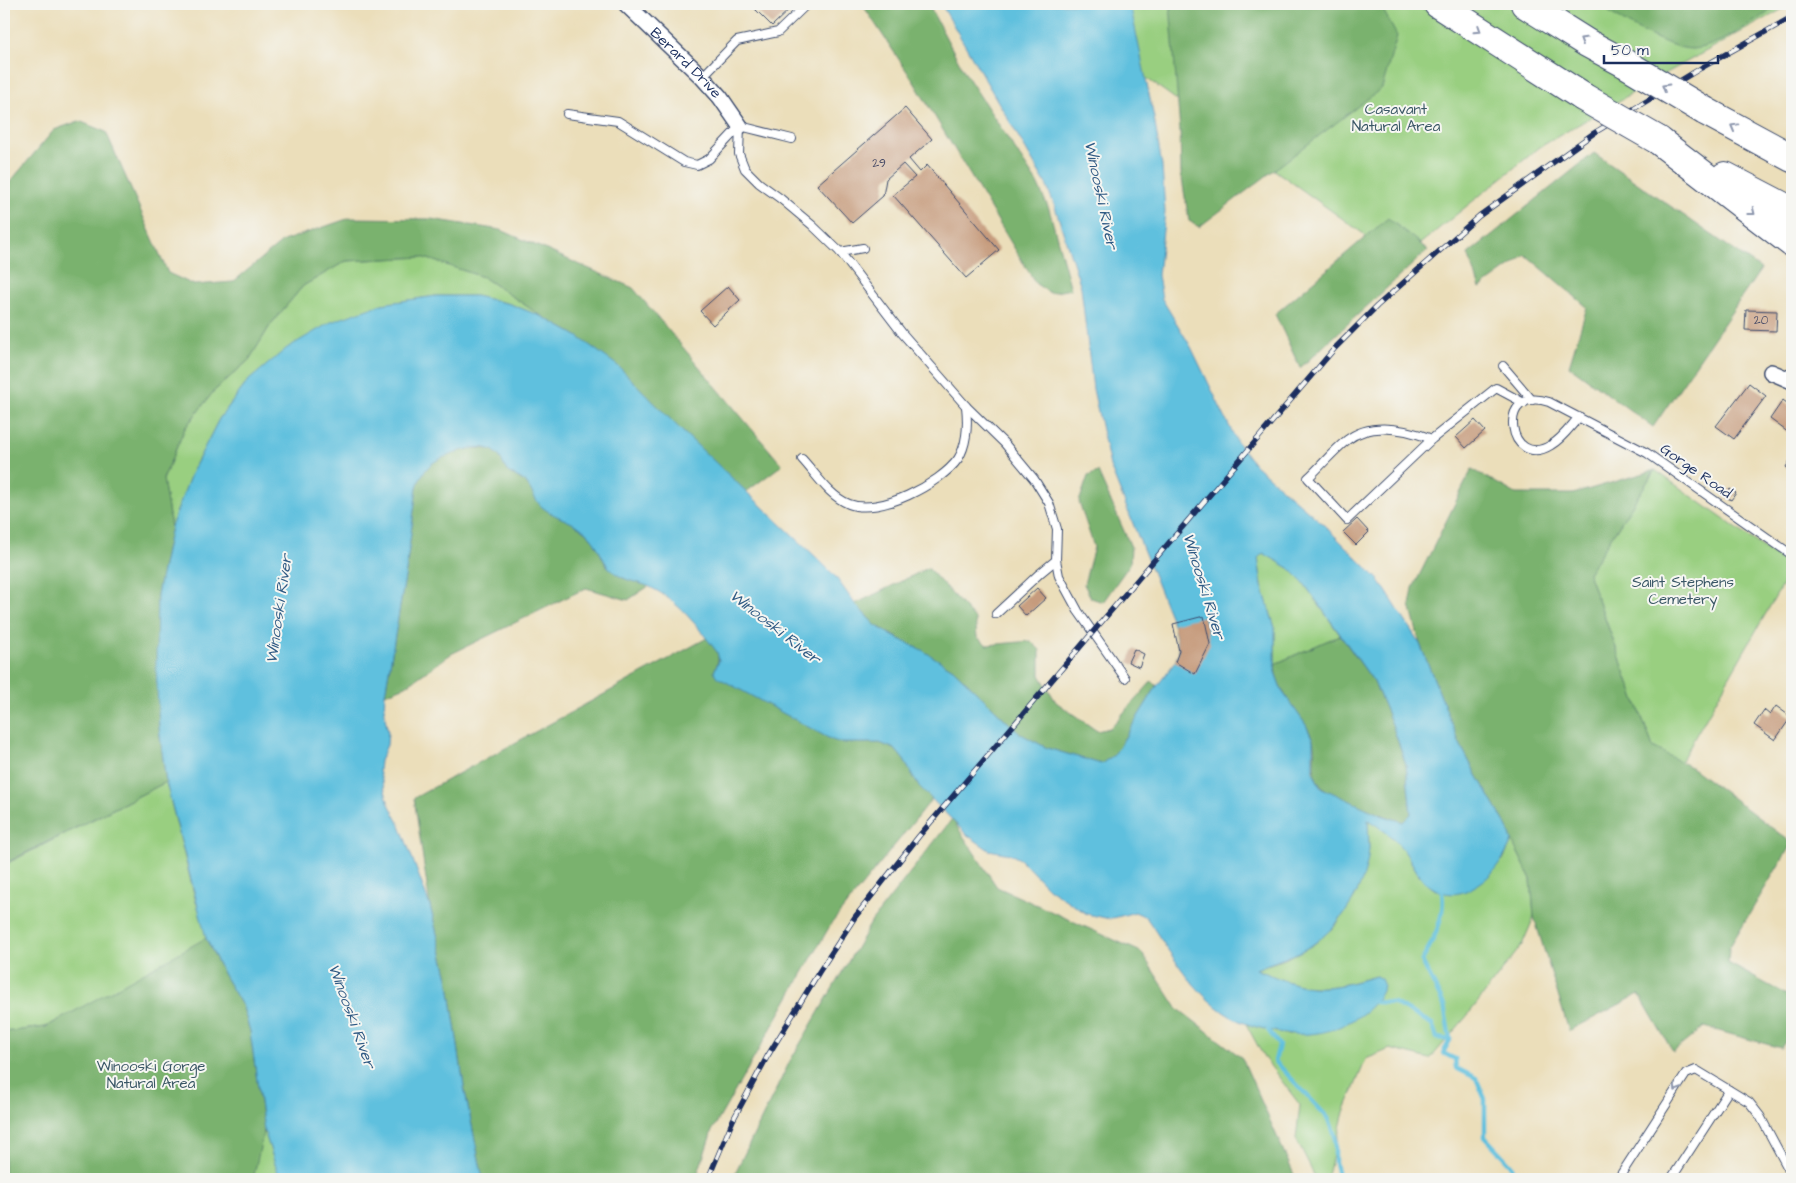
<svg xmlns="http://www.w3.org/2000/svg" width="1796" height="1183" font-family="'Architects Daughter',sans-serif">
  <style>
    .green { fill: #99cf80; stroke: #5a7f6f }
    .forest { fill: #7ab26e; stroke: #4a7066 }
    .water { fill: #5fc0de; stroke: #3d789e; fill-rule: evenodd }
    .lines { fill: none; stroke-linecap: round; stroke-linejoin: round }
    .stream { stroke: #5fc0de; stroke-width: 4.5 }
    .building { fill: #c69b7d }
    .service-casing { stroke: #3a496c; stroke-width: 10 }
    .minor-casing { stroke: #3a496c; stroke-width: 18 }
    .motorway-casing { stroke: #3a496c; stroke-width: 30 }
    .service { stroke: #fff; stroke-width: 8 }
    .minor { stroke: #fff; stroke-width: 15 }
    .motorway { stroke: #fff; stroke-width: 28 }
    .rail-casing { stroke: #1b2f5e; stroke-width: 5.5 }
    .rail { stroke: #f6f6f2; stroke-width: 4; stroke-dasharray: 11; stroke-linecap: butt }
    .motorway-bridge-casing { stroke: #3a496c; stroke-width: 30; stroke-linecap: butt }
    .motorway-bridge { stroke: #fff; stroke-width: 28 }
    .oneway { stroke: #8d97ae }
    .labels { text-anchor: middle; dominant-baseline: central; stroke-width: 4; stroke-linejoin: round; paint-order: stroke }
    .number-label { font-size: 12px; fill: #464a66 }
    .street-label { font-size: 15px; fill: #1b2f5e; stroke: #f6f6f2 }
    .park-label { font-size: 15px; fill: #3a5766; stroke: #f6f6f2 }
    .water-label { font-size: 16px; font-style: italic; fill: #2f5a84; stroke: #f6f6f2 }
  </style>
  <rect width="100%" height="100%" fill="#f6f6f2"/>
  <filter id="ink" filterUnits="userSpaceOnUse"><feTurbulence type="fractalNoise" baseFrequency=".02" numOctaves="2"/><feDisplacementMap in="SourceGraphic" scale="10" xChannelSelector="R" yChannelSelector="G"/><feConvolveMatrix kernelMatrix="1 2 1 2 8 2 1 2 1" color-interpolation-filters="sRGB"/></filter>
  <filter id="wash" filterUnits="userSpaceOnUse"><feTurbulence type="fractalNoise" baseFrequency=".0096" numOctaves="4" result="noise"/><feDisplacementMap in="SourceGraphic" scale="20" xChannelSelector="R" yChannelSelector="G"/><feGaussianBlur stdDeviation="1.12" result="paint"/><feColorMatrix in="noise" values="0 0 0 0 0 0 0 0 0 0 0 0 0 0 0 0 0 1.4 0 .05"/><feComposite in="paint" operator="in"/></filter>
  <g filter="url(#wash)">
    <rect width="100%" height="100%" fill="#ebdeba"/>
    <g class="green">
      <polygon points="1080,4 1792,4 1670,71 1540,147 1400,260 1107,50"/>
      <polygon points="422,257 483,277 543,317 510,304 475,296 436,296 382,304 249,380 219,419 191,474 171,527 163,480 185,428 214,391 249,360 271,324 303,286 346,261"/>
      <polygon points="1655,470 1792,568 1680,763 1653,747 1588,573"/>
      <polygon points="1263,552 1289,568 1303,582 1340,635 1275,664 1275,628 1262,586 1258,557"/>
      <polygon points="166,782 196,902 224,975 264,1130 280,1179 4,1179 60,1019 46,1027 4,1032 4,865"/>
      <path d="M1368,820l15,9 19,18 17,28 16,15 68,-30 9,-19 19,38 3,38 -12,28 -55,71 -37,43 -40,-10 -24,10 -22,53 -17,67h-11l-20,-40 4,-34 -35,-46 -19,-35 42,11 88,-59c-21,6 -44,13 -65,11 -19,-2 -39,-11 -56,-18l30,-10 28,-14 23,-20 19,-28 14,-49z"/>
    </g>
    <g class="forest">
      <polygon points="862,4 928,4 965,73 1037,183 1049,209 1071,289 1050,293 1036,284 914,82"/>
      <polygon points="1170,4 1380,4 1397,36 1382,88 1199,227 1189,221 1181,173 1180,131"/>
      <path d="M1600,4h182c-24,14 -61,43 -89,45 -15,0 -31,-8 -44,-14 -18,-8 -35,-18 -49,-31z"/>
      <polygon points="79,121 106,132 168,273 194,285 233,282 283,241 350,218 431,219 501,230 633,288 782,465 746,492 577,336 543,317 483,277 422,257 346,261 303,286 271,324 249,360 214,391 185,428 163,479 171,527 157,595 159,727 166,782 4,864 4,189 54,130"/>
      <polygon points="1594,153 1761,269 1653,427 1569,366 1587,307 1526,255 1480,288 1468,254"/>
      <polygon points="1388,218 1428,250 1300,368 1275,314"/>
      <path d="M474,448l16,1 6,3 4,4 7,15 18,11 21,28 29,14 13,10 7,8 11,23 17,13 26,8 -21,14 -42,-12 -135,66 -45,32 -21,8 21,-123 11,-83c1,-4 2,-9 4,-12 8,-18 36,-26 53,-28z"/>
      <polygon points="1472,469 1516,494 1573,494 1655,470 1588,573 1653,747 1694,769 1792,843 1729,948 1728,963 1792,998 1792,1031 1781,1048 1704,1027 1673,1052 1639,994 1569,1031 1534,917 1531,879 1512,841 1508,828 1471,765 1459,742 1420,644 1410,605 1413,588"/>
      <polygon points="1098,472 1131,547 1130,564 1103,602 1091,598 1084,584 1094,547 1079,502 1088,476"/>
      <polygon points="928,568 975,619 977,637 987,645 1031,641 1040,650 1040,675 1056,702 1097,731 1110,728 1152,681 1157,686 1114,755 1101,764 1047,748 1019,733 953,669 875,625 855,604"/>
      <path d="M1340,635l34,47 18,42 14,40 5,51 -8,7c-13,-4 -77,-28 -83,-37 -11,-15 -2,-32 -8,-48 -11,-25 -37,-45 -37,-73z"/>
      <path d="M707,638c11,15 15,15 7,34l128,71h38l15,6 9,11 14,25 14,14 -101,125 -119,207 -16,48h-213l-19,-92 -16,-109 -18,-72 -16,-108z"/>
      <polygon points="952,819 997,887 1141,952 1177,1008 1242,1058 1296,1179 734,1179 736,1171 790,1061 872,921"/>
      <polygon points="206,938 224,975 243,1007 250,1031 264,1130 253,1179 4,1179 4,1032 46,1027"/>
    </g>
    <path class="water" d="M941,4h189l24,114 8,48 3,46 -7,63 4,24 29,48 46,95 18,23 67,58 57,57 41,64 39,98 12,23 37,63 4,13c-10,22 -20,37 -42,48 -20,11 -40,2 -52,-16 -6,-9 -10,-18 -17,-26 -9,-11 -20,-19 -33,-27 0,9 1,19 1,28 -2,37 -26,76 -57,97 -17,11 -38,16 -56,24 17,7 36,16 55,18 22,2 44,-5 65,-11l5,3 3,7c-7,20 -25,32 -43,40 -21,10 -46,10 -68,5 -8,-2 -18,-4 -26,-7 -45,-15 -75,-69 -101,-107l-11,-5 -25,7 -23,-5 -39,-26 -28,-29 -10,-5 -21,-4 -23,-16 -48,-49 -14,-25 -9,-11 -15,-6h-38l-10,-3 -115,-63 -3,-5 5,-12 -2,-8c-19,-25 -38,-51 -67,-65 -11,-5 -25,-6 -35,-14 -13,-9 -15,-26 -25,-37 -13,-15 -34,-17 -48,-29 -8,-7 -10,-18 -17,-25 -5,-5 -12,-6 -17,-10 -4,-4 -5,-11 -9,-16 -11,-15 -35,-7 -49,-1 -19,6 -27,14 -33,32l-11,84 -21,123 -1,18 4,20 -1,13 -7,16 -1,10 10,33 11,21 30,81 18,72 16,109 19,92h-203l-16,-49 -14,-99 -7,-24 -19,-32 -18,-37 -40,-156 -7,-55 -3,-61 1,-71 14,-68 20,-53 28,-55 30,-39 38,-32 44,-26 51,-18 54,-8h39l35,8 33,13 34,19 41,30 64,65 134,126 19,19 20,28 20,21 16,10 31,15 31,19 66,64 28,15 54,16 13,-9 43,-69 18,-24 4,-11 -6,-27 -63,-158 -17,-77 -12,-102 -26,-80 -9,-23zM1263,553l26,15 14,14 71,100 18,42 14,40 5,50 -8,8 -22,-7 -61,-28 -7,-16v-31l-7,-15 -24,-34 -7,-19v-44l-13,-42 -4,-28z"/>
    <g class="lines">
      <g class="stream">
        <path d="M1442,892c4,26 -9,48 -20,69l22,44 6,35 -7,13 12,6 1,9 20,10 9,21v38l26,28 4,10 8,4"/>
        <polyline points="1375,1002 1394,1003 1432,1024 1437,1038 1450,1040"/>
        <polyline points="1268,1030 1279,1045 1275,1061 1329,1119 1335,1136 1335,1163 1339,1179"/>
      </g>
    </g>
    <g id="blocks">
      <g class="building">
        <polygon points="750,4 795,4 772,26"/>
        <polygon points="905,108 932,139 909,159 920,172 927,165 999,250 966,278 893,195 915,177 903,164 886,179 883,196 852,223 817,185"/>
        <polygon points="728,286 740,300 713,325 700,311"/>
        <polygon points="1746,310 1777,311 1776,331 1745,330"/>
        <polygon points="1749,383 1766,396 1734,439 1716,426"/>
        <polygon points="1783,400 1792,407 1792,429 1789,433 1770,419"/>
        <polygon points="1475,420 1485,431 1466,448 1456,437"/>
        <polygon points="1792,457 1792,472 1786,467"/>
        <polygon points="1730,489 1736,493 1731,500 1725,496"/>
        <polygon points="1357,519 1369,532 1356,545 1343,532"/>
        <polygon points="1037,588 1046,598 1026,616 1017,606"/>
        <polygon points="1204,616 1210,644 1195,674 1175,662 1179,651 1173,624"/>
        <polygon points="1134,649 1144,654 1139,667 1128,662"/>
        <polygon points="1776,706 1791,717 1775,740 1754,725 1764,710 1770,715"/>
      </g>
    </g>
  </g>
  <g filter="url(#ink)">
    <use href="#blocks" fill-opacity="0" stroke="#3a496c" stroke-width="1"/>
    <g class="lines">
      <g class="service-casing">
        <g id="service">
          <polyline points="702,77 737,41 778,32 807,4"/>
          <polyline points="567,114 618,121 684,162 697,165 709,159 740,126"/>
          <polyline points="740,126 739,154 745,169 759,183 781,199 812,225 840,252 902,333 966,406 1005,444 1034,479 1049,503 1057,529 1056,560 1059,576 1078,611 1125,678"/>
          <polyline points="740,126 792,139"/>
          <polyline points="840,252 863,248"/>
          <polyline points="1503,366 1532,400"/>
          <path d="M1579,417c-9,10 -17,22 -28,28 -43,27 -57,-61 -2,-43l98,51 145,102"/>
          <path d="M1432,439c-26,-10 -61,-18 -85,1 -14,11 -26,26 -39,38l39,42 85,-81 64,-51 28,15"/>
          <path d="M802,459c14,15 27,37 47,45 30,12 91,-20 109,-45 10,-16 10,-35 8,-53"/>
          <polyline points="996,614 1039,574 1056,560"/>
          <polyline points="1618,1179 1686,1074 1696,1070 1749,1102 1760,1116 1792,1176"/>
          <polyline points="1671,1179 1729,1090"/>
        </g>
      </g>
      <g class="minor-casing">
        <g id="minor">
          <path id="s1" d="M626,4l76,73 18,20 20,29"/>
          <polyline points="1771,372 1792,381"/>
        </g>
      </g>
      <g class="motorway-casing">
        <g id="motorway">
          <polyline points="1438,4 1583,97"/>
          <polyline points="1525,4 1587,43 1626,64"/>
          <polyline points="1705,111 1792,158"/>
          <polyline points="1658,140 1792,243"/>
          <polyline points="1725,176 1792,211"/>
        </g>
      </g>
      <use href="#service" class="service"/>
      <use href="#minor" class="minor"/>
      <use href="#motorway" class="motorway"/>
      <g class="rail-casing">
        <polyline id="rail" points="708,1179 733,1120 767,1057 819,972 855,917 919,836 1335,348 1377,306 1479,216 1594,133 1701,68 1792,17"/>
      </g>
      <use href="#rail" class="rail"/>
      <g class="motorway-bridge-casing">
        <g id="motorway-bridge">
          <polyline points="1626,64 1705,111"/>
          <polyline points="1583,97 1658,140"/>
        </g>
      </g>
      <use href="#motorway-bridge" class="motorway-bridge"/>
    </g>
    <defs><path id="oneway-chevron" d="M-2-3.5L2.5 0L-2 3.5" fill="none" stroke-width="1.6" stroke-linecap="round" stroke-linejoin="round" transform="scale(1.25)"/></defs>
    <g class="oneway">
      <use href="#oneway-chevron" transform="translate(1478 30) rotate(33)"/>
      <use href="#oneway-chevron" transform="translate(1583 40) rotate(-149)"/>
      <use href="#oneway-chevron" transform="translate(1665 87) rotate(-149)"/>
      <use href="#oneway-chevron" transform="translate(1734 127) rotate(-151)"/>
      <use href="#oneway-chevron" transform="translate(1752 212) rotate(38)"/>
      <use href="#oneway-chevron" transform="translate(1677 1088) rotate(123)"/>
    </g>
  </g>
  <g class="labels">
    <g class="number-label">
      <text x="879" y="163">29</text>
      <text x="1761" y="320">20</text>
    </g>
    <g class="street-label">
      <text stroke="none"><textPath href="#s1" startOffset="84">Berard Drive</textPath></text>
      <text transform="translate(1696 471) rotate(35)">Gorge Road</text>
    </g>
    <g class="park-label">
      <text x="1396" y="109">Casavant<tspan x="1396" dy="17">Natural Area</tspan></text>
      <text x="1683" y="582">Saint Stephens<tspan x="1683" dy="17">Cemetery</tspan></text>
      <text x="151" y="1066">Winooski Gorge<tspan x="151" dy="17">Natural Area</tspan></text>
    </g>
    <g class="water-label">
      <text transform="translate(1101 195) rotate(78)">Winooski River</text>
      <text transform="translate(1204 586) rotate(73)">Winooski River</text>
      <text transform="translate(279 609) rotate(-82)">Winooski River</text>
      <text transform="translate(775 627) rotate(38)">Winooski River</text>
      <text transform="translate(352 1016) rotate(70)">Winooski River</text>
    </g>
  </g>
  <rect width="1796" height="1183" fill="none" stroke="#f6f6f2" stroke-width="20"/>
  <path d="M1604 55v8h114v-8" fill="none" stroke="#1b2f5e" stroke-width="2.5"/>
  <text x="1611" y="55" font-size="15" fill="#1b2f5e" stroke="#f6f6f2" stroke-width="4" paint-order="stroke">50 m</text>
</svg>
